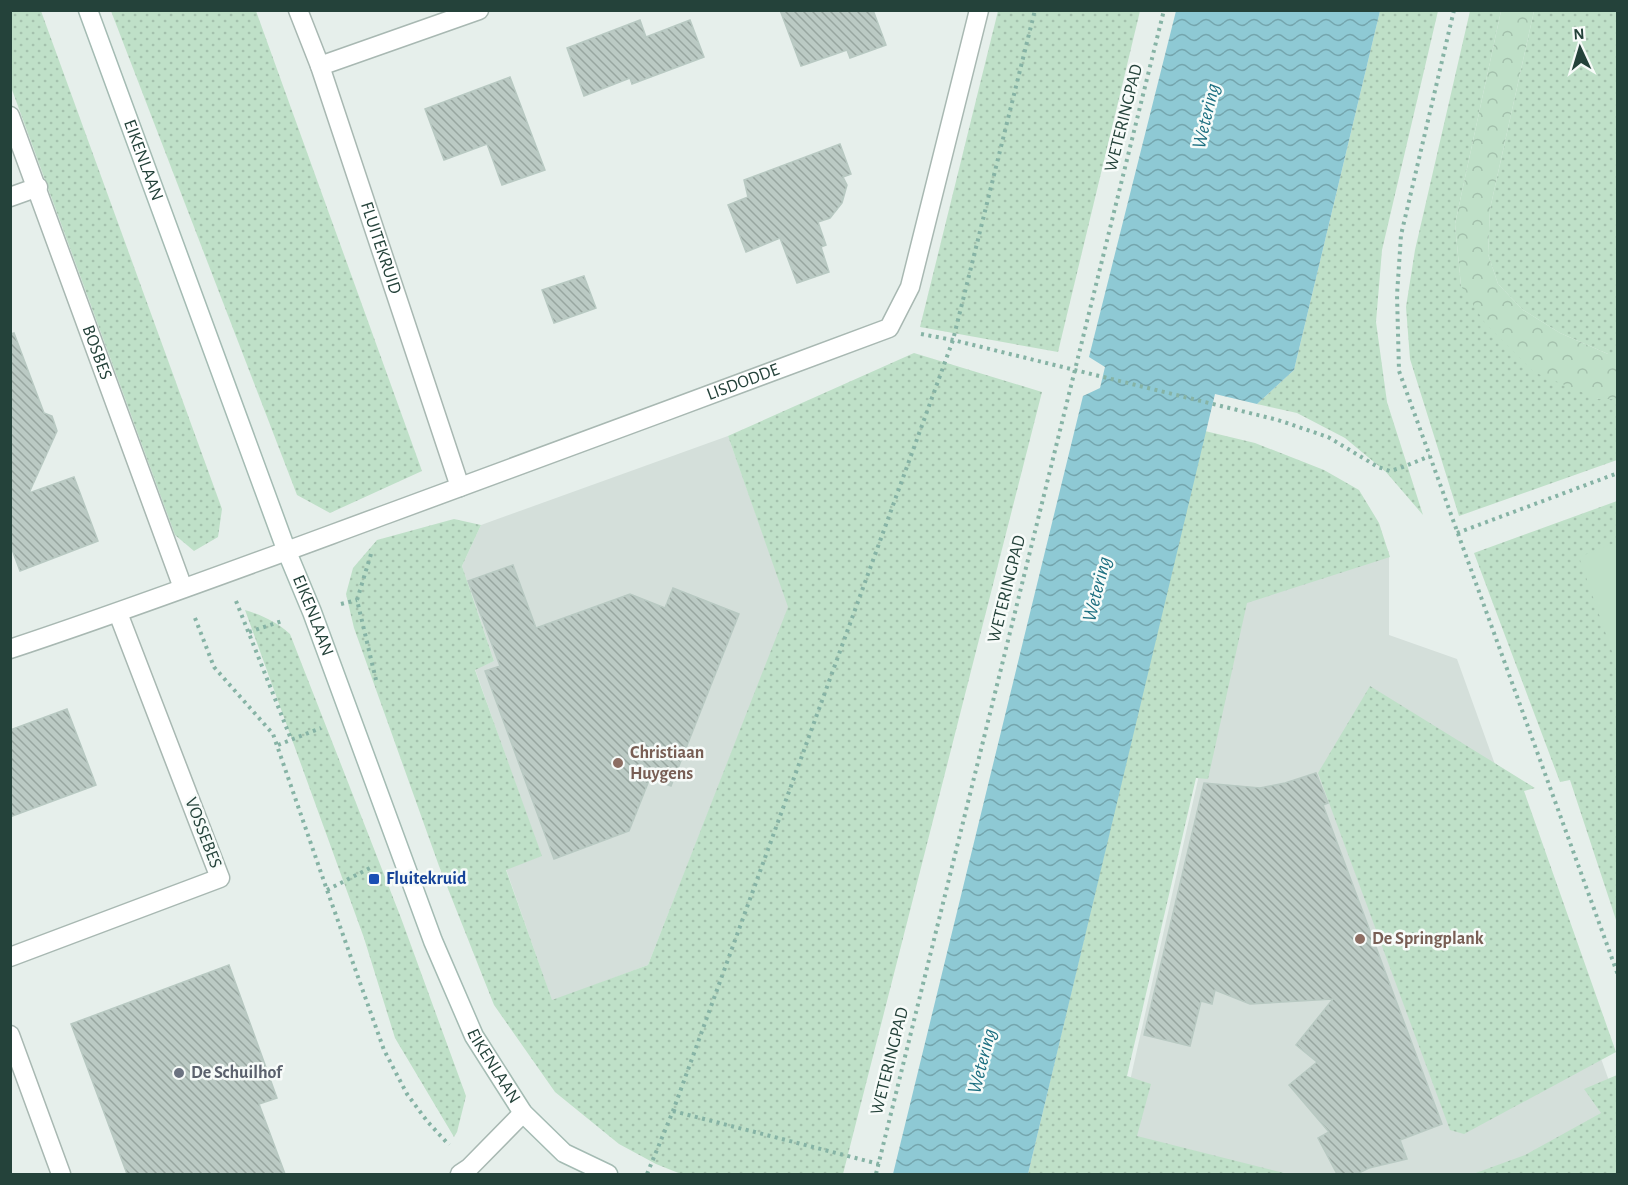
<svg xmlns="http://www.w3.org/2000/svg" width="1628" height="1185" font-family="'Alegreya Sans',sans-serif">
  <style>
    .built { fill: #d4dfda }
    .grass { fill: url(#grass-dots) }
    .forest { fill: url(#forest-crowns) }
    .pitch { fill: #bfe0c8 }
    .water { fill: url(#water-waves) }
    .building { fill: url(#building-back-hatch); stroke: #b8c9c2; stroke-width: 1.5 }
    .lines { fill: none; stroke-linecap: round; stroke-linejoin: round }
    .street-casing { stroke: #a8b8b2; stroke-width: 21 }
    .secondary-casing { stroke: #a4bbb3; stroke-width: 21 }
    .path { stroke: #86b3a5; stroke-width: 4; stroke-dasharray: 3 4.5; stroke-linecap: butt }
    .street { stroke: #fff; stroke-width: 18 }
    .secondary { stroke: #fff; stroke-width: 18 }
    .education-dot { fill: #8d6e63; stroke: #f7fbf9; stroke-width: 2 }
    .transit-dot { fill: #1a4fb4; stroke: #f7fbf9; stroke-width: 2 }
    .worship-dot { fill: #6b7280; stroke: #f7fbf9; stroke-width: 2 }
    .labels { text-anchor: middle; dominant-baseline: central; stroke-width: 5; stroke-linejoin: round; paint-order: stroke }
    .street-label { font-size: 18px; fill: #24423a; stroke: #f7fbf9 }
    .education-label { font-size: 18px; font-weight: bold; fill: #785e54; stroke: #f7fbf9; text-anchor: start }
    .transit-label { font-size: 18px; font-weight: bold; fill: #164399; stroke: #f7fbf9; text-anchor: start }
    .worship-label { font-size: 18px; font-weight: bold; fill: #5b616d; stroke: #f7fbf9; text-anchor: start }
    .water-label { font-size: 20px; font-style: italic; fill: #1c6f80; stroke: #f7fbf9 }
  </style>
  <defs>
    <pattern id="grass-dots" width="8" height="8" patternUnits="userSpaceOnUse" patternTransform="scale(1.5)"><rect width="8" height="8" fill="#bfe0c8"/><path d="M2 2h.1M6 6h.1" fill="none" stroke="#a4c1ad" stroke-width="1.8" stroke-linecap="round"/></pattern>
    <pattern id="forest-crowns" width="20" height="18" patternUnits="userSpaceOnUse" patternTransform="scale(1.5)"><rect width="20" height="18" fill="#bfe0c8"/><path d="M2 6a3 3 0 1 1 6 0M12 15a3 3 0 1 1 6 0" fill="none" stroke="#a4c1ad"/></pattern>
    <pattern id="water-waves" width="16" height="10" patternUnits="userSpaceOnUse" patternTransform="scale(1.5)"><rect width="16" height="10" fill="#8ec9d4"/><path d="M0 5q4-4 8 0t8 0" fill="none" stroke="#74a5ad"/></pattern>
    <pattern id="building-back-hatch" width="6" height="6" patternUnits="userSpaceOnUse" patternTransform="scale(1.5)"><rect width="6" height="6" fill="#bbcac4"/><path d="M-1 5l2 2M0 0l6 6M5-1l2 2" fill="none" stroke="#98a6a0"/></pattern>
  </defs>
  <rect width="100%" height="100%" fill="#e6efeb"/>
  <g class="built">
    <polygon points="728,436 789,607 648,965 552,1001 506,869 541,856 475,669 494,661 462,566 481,525"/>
    <polygon points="1389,551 1389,635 1457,659 1617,1103 1537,1174 1109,1174 1199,775 1247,593"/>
  </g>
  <g class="grass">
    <polygon points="11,11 41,11 222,509 218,537 194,551 175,535 11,87"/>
    <polygon points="111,11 256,11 422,471 330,513 297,495"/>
    <polygon points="998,11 1140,11 1058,352 920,327"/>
    <polygon points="1380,11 1438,11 1382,250 1376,322 1387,402 1423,515 1386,472 1345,438 1297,413 1257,404 1294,370"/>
    <polygon points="1470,11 1501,11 1455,224 1461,286 1598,399 1617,399 1617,460 1459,516 1410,359 1406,307 1415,250"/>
    <polygon points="1534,11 1617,11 1617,354 1608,354 1560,333 1523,310 1498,284 1488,254 1490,209"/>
    <polygon points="914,353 1042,392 843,1174 681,1174 656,1164 619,1144 555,1092 494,1005 439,866 354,628 346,594 353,568 377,540 454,519 481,525 462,566 494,661 475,670 542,856 506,870 552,1000 648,965 788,607 728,436"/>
    <polygon points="1205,431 1255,443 1324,470 1359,490 1379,523 1390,557 1247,603 1208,779 1196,778 1127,1076 1151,1084 1137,1136 1288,1174 1028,1174"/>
    <polygon points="1617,501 1617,923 1570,780 1560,782 1474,553"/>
    <path d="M245,610c17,5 32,12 45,24l111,284 65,178 -9,36 -3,5 -59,-99 -31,-100z"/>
    <polygon points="1370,686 1535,788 1524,791 1616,1052 1464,1134 1450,1130 1318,773"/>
    <polygon points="1617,1075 1617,1174 1473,1174 1525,1155 1601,1113 1584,1089"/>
  </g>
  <polygon class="forest" points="1501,11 1534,11 1490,209 1488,254 1498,284 1523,310 1560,333 1608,354 1617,354 1617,399 1598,399 1534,372 1485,323 1461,286 1455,224"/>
  <polygon class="pitch" points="1617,542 1617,666 1579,557"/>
  <polygon class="water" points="1176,11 1380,11 1294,370 1257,404 1215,394 1028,1174 893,1174 1083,396 1100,388 1105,367 1089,357"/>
  <g class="building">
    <polygon points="780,10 873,10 886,45 850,58 847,50 801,66"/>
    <polygon points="640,20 646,37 690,20 704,57 632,84 630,78 584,96 567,48"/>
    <polygon points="510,77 545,170 502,185 487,144 444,160 425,109"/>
    <polygon points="840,144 851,174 843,177 847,185 842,203 830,218 818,222 826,245 821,247 829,272 797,283 780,238 746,252 728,205 748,197 744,180"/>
    <polygon points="584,276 596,308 554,323 542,290"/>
    <polygon points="14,333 44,413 52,416 57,431 29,493 74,477 98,541 20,571 10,544 10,334"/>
    <polygon points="513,565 536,628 630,594 665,608 673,588 739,614 671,786 650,778 629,831 554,859 485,671 500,666 468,581"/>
    <polygon points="67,709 96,785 10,817 10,730"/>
    <polygon points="1316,773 1328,803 1323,805 1442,1124 1400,1140 1407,1159 1369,1168 1357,1174 1337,1174 1318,1138 1329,1132 1289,1085 1317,1062 1296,1045 1333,999 1250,1004 1215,990 1212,1004 1201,1001 1190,1046 1144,1035 1204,783 1260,788 1285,783"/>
    <polygon points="229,965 277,1098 259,1104 285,1174 127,1174 71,1024"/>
  </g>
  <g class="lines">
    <g class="street-casing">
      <g id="street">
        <path id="s1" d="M298,10l22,56 140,421"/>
        <polyline points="320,66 479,10"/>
        <path id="s2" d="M10,116l173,472"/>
        <polyline points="10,197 38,187"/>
        <path id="s3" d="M10,649c127,-42 252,-89 377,-135 167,-61 335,-124 502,-186l21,-41 69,-277"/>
        <polyline points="10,957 220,878 118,613"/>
        <polyline points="10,1035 61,1174"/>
        <polyline points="460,1174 469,1168 523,1113"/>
      </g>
    </g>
    <g class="secondary-casing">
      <g id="secondary">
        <path id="s4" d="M88,10l199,542 25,60 121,329 41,95 49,77 41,40 44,21"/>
      </g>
    </g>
    <g class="path">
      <polyline points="1454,10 1401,235 1397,295 1399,371 1618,975"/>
      <polyline points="921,334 953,340 1278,420 1328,437 1378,467 1390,471 1403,467 1430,456"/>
      <polyline points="1457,533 1618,473"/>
      <polyline points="371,554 357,600 376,680"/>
      <polyline points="236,601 291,739"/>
      <polyline points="341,604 357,600"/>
      <polyline points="195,618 214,667 273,734 327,890 384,1050 407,1094 427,1121 449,1145"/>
      <polyline points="249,632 282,621"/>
      <polyline points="278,745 321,728"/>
      <polyline points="327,890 370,868"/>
      <polyline points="673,1111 879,1164"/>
      <polyline points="647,1174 673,1111 953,340 1035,10"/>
      <polyline points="876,1174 1164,10"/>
    </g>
    <use href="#street" class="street"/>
    <use href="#secondary" class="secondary"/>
  </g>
  <g class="education-dot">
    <circle cx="618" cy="763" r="6"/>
    <circle cx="1360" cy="939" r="6"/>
  </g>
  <rect class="transit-dot" x="368" y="873" width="12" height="12" rx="3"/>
  <circle class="worship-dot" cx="179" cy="1073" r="6"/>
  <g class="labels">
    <g class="street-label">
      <text transform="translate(1124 118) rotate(-76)">WETERINGPAD</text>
      <text stroke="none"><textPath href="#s4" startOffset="160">EIKENLAAN</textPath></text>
      <text stroke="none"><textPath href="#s1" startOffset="252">FLUITEKRUID</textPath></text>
      <text stroke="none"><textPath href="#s2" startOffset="252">BOSBES</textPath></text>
      <text stroke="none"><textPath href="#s3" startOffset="780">LISDODDE</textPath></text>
      <text transform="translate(1007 589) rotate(-76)">WETERINGPAD</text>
      <text stroke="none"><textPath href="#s4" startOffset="646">EIKENLAAN</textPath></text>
      <text transform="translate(203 833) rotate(69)">VOSSEBES</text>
      <text transform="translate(890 1061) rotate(-76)">WETERINGPAD</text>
      <text stroke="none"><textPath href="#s4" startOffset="1132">EIKENLAAN</textPath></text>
    </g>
    <g class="education-label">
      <text x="630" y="753">Christiaan<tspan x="630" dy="21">Huygens</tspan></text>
      <text x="1372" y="939">De Springplank</text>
    </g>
    <g class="transit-label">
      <text x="386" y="879">Fluitekruid</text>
    </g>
    <g class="worship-label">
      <text x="191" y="1073">De Schuilhof</text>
    </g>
    <g class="water-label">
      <text transform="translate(1206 116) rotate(-77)">Wetering</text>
      <text transform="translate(1097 589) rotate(-76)">Wetering</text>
      <text transform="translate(982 1061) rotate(-76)">Wetering</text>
    </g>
  </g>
  <rect width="1628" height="1185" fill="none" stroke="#24423a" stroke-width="24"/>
  <g transform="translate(1580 48) rotate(356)" stroke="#f7fbf9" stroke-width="4.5" paint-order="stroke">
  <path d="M0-4.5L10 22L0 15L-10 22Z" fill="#24423a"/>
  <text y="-9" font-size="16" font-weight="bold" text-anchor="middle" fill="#24423a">N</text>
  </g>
</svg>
